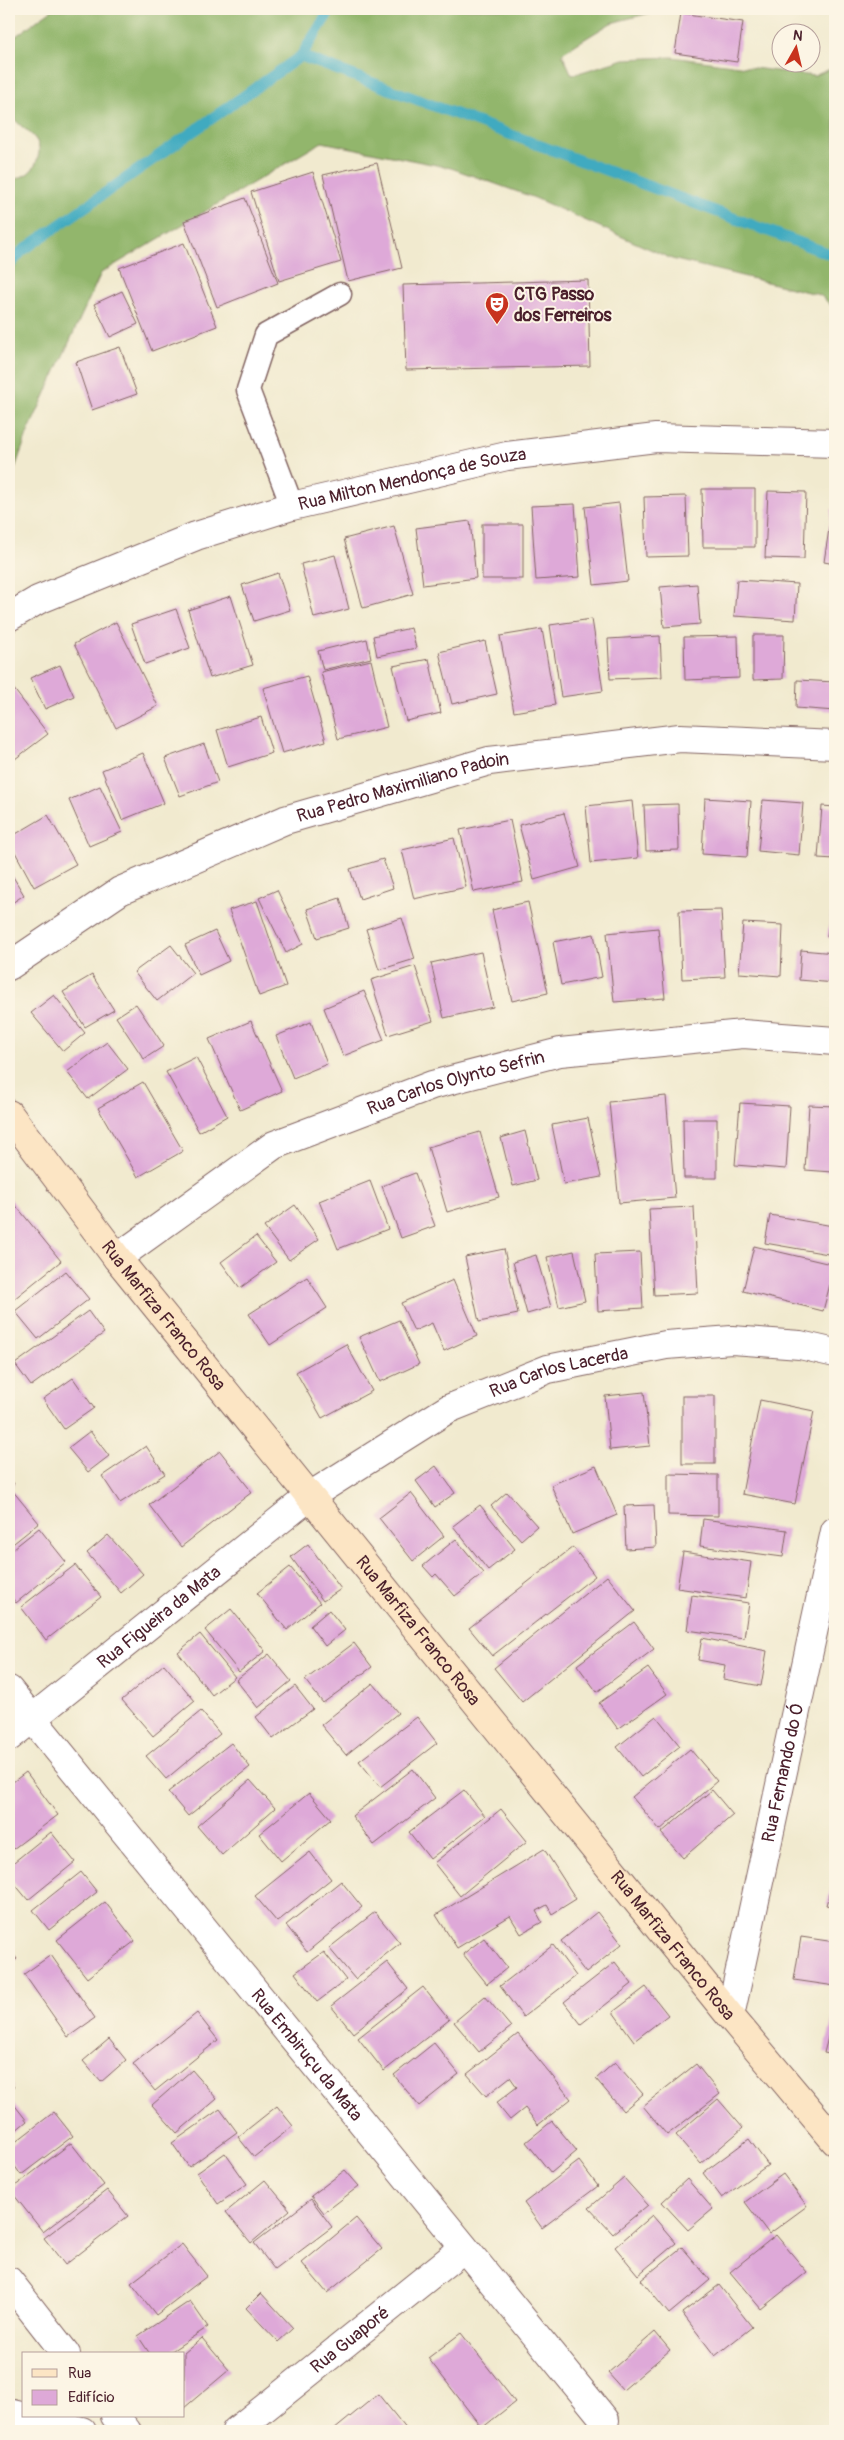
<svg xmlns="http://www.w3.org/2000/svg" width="844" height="2440" font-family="Pangolin,sans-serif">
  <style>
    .forest { fill: #92b66c; stroke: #6e6a4c }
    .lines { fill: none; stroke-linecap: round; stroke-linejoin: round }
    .stream { stroke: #40aac0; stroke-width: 11 }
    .building { fill: #dea9d8 }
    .lane-casing { stroke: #846664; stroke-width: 25 }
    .street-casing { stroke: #846664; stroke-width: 30 }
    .secondary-casing { stroke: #846664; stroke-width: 30 }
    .lane { stroke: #fff; stroke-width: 22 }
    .street { stroke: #fff; stroke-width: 28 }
    .secondary { stroke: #fce5c4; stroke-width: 28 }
    .labels { text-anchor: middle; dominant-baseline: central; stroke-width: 4; stroke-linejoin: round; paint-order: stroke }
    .poi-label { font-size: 18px; font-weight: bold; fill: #4a1f2b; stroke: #fcf5e5; text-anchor: start }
    .street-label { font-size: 18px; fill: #4a1f2b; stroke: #fcf5e5 }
  </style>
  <rect width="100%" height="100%" fill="#fcf5e5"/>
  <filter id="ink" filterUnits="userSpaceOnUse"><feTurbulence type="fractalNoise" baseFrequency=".02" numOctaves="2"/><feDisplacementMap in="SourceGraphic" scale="10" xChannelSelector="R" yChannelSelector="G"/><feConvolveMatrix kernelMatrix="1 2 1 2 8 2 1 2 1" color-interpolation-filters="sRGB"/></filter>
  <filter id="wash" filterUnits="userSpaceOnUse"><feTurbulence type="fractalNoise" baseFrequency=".0096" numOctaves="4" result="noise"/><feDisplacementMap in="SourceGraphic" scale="20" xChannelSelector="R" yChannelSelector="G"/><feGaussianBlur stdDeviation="1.12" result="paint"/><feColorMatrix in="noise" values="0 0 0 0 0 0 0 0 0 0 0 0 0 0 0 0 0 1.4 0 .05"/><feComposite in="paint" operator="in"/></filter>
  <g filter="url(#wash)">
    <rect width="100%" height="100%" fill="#f1eacf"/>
    <path class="forest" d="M53,9h612l-54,14 -49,30 10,22 52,-16 48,-2 142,19 21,-9v242l-15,-14 -148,-36 -137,-61 -84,-30 -129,-26 -221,131 -73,159 -19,53v-304c11,-3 23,-7 27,-18 13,-30 -18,-30 -27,-53 -3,-7 0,-57 0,-69z"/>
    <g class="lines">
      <g class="stream">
        <polyline points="301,56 835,256"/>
        <polyline points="9,266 22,251 301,56 331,9"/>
      </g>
    </g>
    <g id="blocks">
      <g class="building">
        <polygon points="681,13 743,22 737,62 675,53"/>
        <polygon points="377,163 402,268 348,281 323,175"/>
        <polygon points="313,172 341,262 279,281 251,192"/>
        <polygon points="245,198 278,283 217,307 184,221"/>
        <polygon points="184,243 217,326 152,351 119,268"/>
        <polygon points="588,280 590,366 406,370 403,285"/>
        <polygon points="122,291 138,324 110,337 94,304"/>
        <polygon points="120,347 137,394 92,410 76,362"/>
        <polygon points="702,489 755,489 755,547 703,547"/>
        <polygon points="768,491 806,492 804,559 765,558"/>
        <polygon points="686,496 688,556 646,557 644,497"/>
        <polygon points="619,503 628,581 594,585 585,507"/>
        <polygon points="575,504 580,577 536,580 531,506"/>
        <polygon points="832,509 835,510 835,564 824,562"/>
        <polygon points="470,521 476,578 423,585 416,528"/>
        <rect x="482" y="524" width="41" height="55"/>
        <polygon points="394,526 413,594 363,608 344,539"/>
        <polygon points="335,555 349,609 314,618 301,564"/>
        <polygon points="278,573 290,610 254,621 242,585"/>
        <polygon points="737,580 797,584 795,620 734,616"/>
        <polygon points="697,584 700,624 664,627 660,587"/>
        <polygon points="231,596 253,665 210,678 188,610"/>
        <polygon points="176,609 190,648 145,664 131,624"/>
        <polygon points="592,619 603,691 561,697 550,625"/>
        <polygon points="116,622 158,706 116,728 74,644"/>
        <polygon points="411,628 416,648 377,656 373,636"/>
        <polygon points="542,629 555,705 514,712 500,636"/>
        <polygon points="753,635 784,635 783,679 753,680"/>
        <polygon points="660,636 662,677 610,679 608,639"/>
        <polygon points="738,636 739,678 685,680 684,637"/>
        <polygon points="367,639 371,658 323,670 318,651"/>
        <polygon points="485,641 497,694 452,704 439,652"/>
        <polygon points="429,659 441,713 406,721 393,666"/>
        <polygon points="371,660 387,727 338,739 321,672"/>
        <polygon points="60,665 74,696 45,709 30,678"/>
        <polygon points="307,676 326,741 282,753 263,688"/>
        <polygon points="797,680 835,682 835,711 796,708"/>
        <polygon points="13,688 48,734 15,759 9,751 9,691"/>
        <polygon points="261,717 272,753 228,767 217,730"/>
        <polygon points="204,744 218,782 180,796 165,758"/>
        <polygon points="143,753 164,803 122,820 102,770"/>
        <polygon points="100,786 122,832 89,846 69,800"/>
        <polygon points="705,798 751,801 747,857 702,854"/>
        <polygon points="763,800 803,803 799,855 758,851"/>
        <polygon points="632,801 638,858 591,863 586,806"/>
        <polygon points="678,804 679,850 646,851 644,805"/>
        <polygon points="822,806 835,807 835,859 818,858"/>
        <polygon points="564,813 580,867 534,880 519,825"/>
        <polygon points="48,815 76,864 34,887 9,841 9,838"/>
        <polygon points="510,820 523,882 474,892 460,830"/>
        <polygon points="454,838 466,887 414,899 402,850"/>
        <polygon points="383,859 393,888 360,899 350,869"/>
        <polygon points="9,870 24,895 9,905"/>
        <polygon points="277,890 303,944 286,953 259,898"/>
        <polygon points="834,894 835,894 835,939 827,937"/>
        <polygon points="340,898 349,928 317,938 307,909"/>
        <polygon points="257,901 286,986 259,996 229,910"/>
        <polygon points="528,902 548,993 512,1001 492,910"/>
        <polygon points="721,910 725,977 682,979 679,911"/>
        <polygon points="402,918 415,959 379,970 366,929"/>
        <polygon points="743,923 783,925 781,976 739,973"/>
        <polygon points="658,928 665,998 614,1002 607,933"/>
        <polygon points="215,931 229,961 199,975 185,945"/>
        <polygon points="594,934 602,977 561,985 553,942"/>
        <polygon points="171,945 193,973 157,1001 134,972"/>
        <polygon points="801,950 835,953 835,983 799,980"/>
        <polygon points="481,952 493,1007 444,1018 431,963"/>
        <polygon points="415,966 433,1021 388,1035 371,980"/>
        <polygon points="92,975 114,1010 85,1027 63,992"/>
        <polygon points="364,991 384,1040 343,1056 324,1008"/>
        <polygon points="54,995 85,1033 63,1051 31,1013"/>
        <polygon points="136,1004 164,1046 144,1059 116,1017"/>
        <polygon points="251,1021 282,1091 240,1110 209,1039"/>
        <polygon points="311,1022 327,1064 293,1078 276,1036"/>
        <polygon points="107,1042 128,1069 88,1099 67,1072"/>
        <polygon points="196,1057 227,1116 199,1132 166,1072"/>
        <polygon points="143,1082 183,1151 138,1177 98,1108"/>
        <polygon points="666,1096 675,1198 619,1203 609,1102"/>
        <polygon points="740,1103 790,1106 786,1169 735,1165"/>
        <polygon points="809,1105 835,1106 833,1172 805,1170"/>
        <polygon points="588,1118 601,1177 564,1184 552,1125"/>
        <polygon points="683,1119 717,1119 717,1178 684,1178"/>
        <polygon points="525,1131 537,1180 513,1186 501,1138"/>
        <polygon points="480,1132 499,1197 447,1212 428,1147"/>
        <polygon points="415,1173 435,1226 401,1238 382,1186"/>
        <polygon points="370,1181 388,1229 338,1249 319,1201"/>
        <polygon points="9,1197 61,1261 9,1303"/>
        <polygon points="295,1205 319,1239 289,1260 264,1227"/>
        <polygon points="694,1207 698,1293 654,1295 649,1209"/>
        <polygon points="770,1215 833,1226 828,1254 765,1243"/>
        <polygon points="256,1236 276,1262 240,1288 221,1262"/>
        <polygon points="754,1246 835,1265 823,1311 743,1291"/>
        <polygon points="504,1249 518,1314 479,1322 465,1257"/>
        <polygon points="574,1251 585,1301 559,1307 547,1257"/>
        <polygon points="640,1252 643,1308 598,1311 595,1254"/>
        <polygon points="536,1255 551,1307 527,1314 513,1262"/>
        <polygon points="66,1271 89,1299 38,1339 15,1311"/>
        <polygon points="307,1277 327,1308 270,1345 249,1314"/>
        <polygon points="453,1280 477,1336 444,1351 432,1323 414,1331 401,1303"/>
        <polygon points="88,1311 104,1333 31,1386 15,1364"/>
        <polygon points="399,1320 419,1364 380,1382 359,1337"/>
        <polygon points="346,1344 372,1391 322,1418 296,1372"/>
        <polygon points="73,1378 94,1408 64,1429 43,1399"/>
        <polygon points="644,1392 650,1446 610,1450 605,1396"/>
        <rect x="682" y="1396" width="33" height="68"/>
        <polygon points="760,1400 814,1411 795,1504 742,1494"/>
        <polygon points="90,1431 109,1456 88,1472 68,1448"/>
        <polygon points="146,1446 165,1474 120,1503 102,1476"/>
        <polygon points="220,1451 252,1492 181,1547 149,1505"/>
        <polygon points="436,1466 455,1493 435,1507 416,1481"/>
        <polygon points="596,1466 617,1515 572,1534 551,1485"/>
        <polygon points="668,1474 718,1475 718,1516 668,1515"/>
        <polygon points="9,1476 14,1484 9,1488"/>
        <polygon points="12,1490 39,1523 9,1547 9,1493"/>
        <polygon points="507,1492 537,1526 521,1540 491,1506"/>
        <polygon points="411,1493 444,1536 413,1561 379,1518"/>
        <polygon points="480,1505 515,1549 488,1570 453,1526"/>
        <polygon points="654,1505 656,1547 626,1549 624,1506"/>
        <polygon points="703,1519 787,1530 783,1557 700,1546"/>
        <polygon points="39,1528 66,1562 16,1603 9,1594 9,1552"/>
        <polygon points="108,1535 143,1574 121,1593 87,1553"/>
        <polygon points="456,1539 484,1573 455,1596 436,1574 433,1577 423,1566"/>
        <polygon points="308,1544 341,1589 323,1601 291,1557"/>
        <polygon points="573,1547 595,1576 492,1656 469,1628"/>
        <polygon points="683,1552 751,1562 746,1598 677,1588"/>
        <polygon points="75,1565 101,1597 46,1640 21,1607"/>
        <polygon points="290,1567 320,1603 287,1630 257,1593"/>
        <polygon points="607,1576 635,1611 522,1702 494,1668"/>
        <polygon points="692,1595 749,1603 744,1638 687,1630"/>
        <polygon points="231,1609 265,1651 239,1672 205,1630"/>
        <polygon points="329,1610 345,1630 325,1646 310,1626"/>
        <polygon points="634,1622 654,1649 597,1692 577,1665"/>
        <polygon points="200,1634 235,1677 212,1695 178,1652"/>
        <polygon points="702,1638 767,1651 761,1686 723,1679 725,1665 698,1660"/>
        <polygon points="354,1643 372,1667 323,1703 305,1680"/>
        <polygon points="269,1654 291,1681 258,1708 236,1680"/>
        <polygon points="164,1664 195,1701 153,1736 122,1700"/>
        <polygon points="648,1668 667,1694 618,1729 599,1703"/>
        <polygon points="373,1683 398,1713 346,1755 321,1725"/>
        <polygon points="295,1686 313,1709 273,1739 256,1717"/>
        <polygon points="201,1711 220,1734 166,1779 146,1756"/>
        <polygon points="656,1716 680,1746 641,1777 617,1747"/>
        <polygon points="417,1717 437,1743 380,1787 359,1761"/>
        <polygon points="231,1743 250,1767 188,1816 168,1792"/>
        <polygon points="690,1749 717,1781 660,1830 632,1797"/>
        <polygon points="413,1769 435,1798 374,1845 352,1816"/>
        <polygon points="26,1772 58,1815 9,1852 9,1785"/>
        <polygon points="250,1780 275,1808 222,1855 197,1826"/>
        <polygon points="464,1790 485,1816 430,1859 409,1832"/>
        <polygon points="712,1790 733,1815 683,1858 661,1833"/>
        <polygon points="309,1793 331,1819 281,1861 259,1834"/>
        <polygon points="501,1809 527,1841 460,1896 434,1863"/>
        <polygon points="51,1832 75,1862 28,1900 9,1877 9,1866"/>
        <polygon points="544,1849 576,1899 552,1914 547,1905 536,1911 542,1922 521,1934 510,1916 457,1948 436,1915"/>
        <polygon points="310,1852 331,1879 277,1922 255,1896"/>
        <polygon points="81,1872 97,1892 49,1930 33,1910"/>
        <polygon points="835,1874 835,1907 826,1905"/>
        <polygon points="341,1881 362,1907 307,1952 286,1925"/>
        <polygon points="105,1902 135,1941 87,1978 57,1940"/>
        <polygon points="375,1912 400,1943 355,1979 329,1948"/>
        <polygon points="597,1912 622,1944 586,1973 561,1941"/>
        <polygon points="801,1937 835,1942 835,1986 794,1980"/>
        <polygon points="484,1938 507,1968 487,1984 463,1954"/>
        <polygon points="553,1945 576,1976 523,2017 500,1986"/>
        <polygon points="9,1949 17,1959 9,1965"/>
        <polygon points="324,1952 346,1980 317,2002 295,1973"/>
        <polygon points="51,1955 95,2018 68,2037 24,1974"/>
        <polygon points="387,1962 408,1989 353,2033 331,2006"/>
        <polygon points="615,1962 632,1984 581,2024 564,2002"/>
        <polygon points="423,1987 449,2020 384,2071 358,2038"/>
        <polygon points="646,1987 668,2015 634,2041 613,2012"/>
        <polygon points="485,1996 511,2027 479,2052 454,2022"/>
        <polygon points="835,2010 835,2055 824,2053"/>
        <polygon points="197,2013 218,2040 155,2091 133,2064"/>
        <polygon points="518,2034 571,2099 538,2125 525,2108 510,2120 496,2103 517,2087 510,2077 486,2096 467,2074"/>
        <polygon points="109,2039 126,2060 101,2082 83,2061"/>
        <polygon points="434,2043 459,2074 419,2106 394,2075"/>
        <polygon points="615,2062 643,2094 623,2111 596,2079"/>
        <polygon points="696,2064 720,2094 667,2135 643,2106"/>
        <polygon points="192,2070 217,2099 177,2133 152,2105"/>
        <polygon points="9,2081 14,2087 9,2091"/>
        <polygon points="9,2098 27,2121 9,2136"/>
        <polygon points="718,2099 743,2128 701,2164 676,2135"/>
        <polygon points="277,2106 293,2126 254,2157 238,2137"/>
        <polygon points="220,2109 237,2132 189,2167 172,2143"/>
        <polygon points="54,2112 73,2136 21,2175 9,2158 9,2147"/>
        <polygon points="552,2121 577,2151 551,2173 526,2142"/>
        <polygon points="749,2139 768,2165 722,2198 703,2173"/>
        <polygon points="71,2143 104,2185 43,2232 10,2190"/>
        <polygon points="225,2153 247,2184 218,2204 197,2173"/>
        <polygon points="579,2161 598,2186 542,2228 524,2203"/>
        <polygon points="345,2170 359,2186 324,2213 311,2196"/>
        <polygon points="783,2174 807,2206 769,2234 745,2202"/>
        <polygon points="624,2178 648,2205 613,2234 589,2208"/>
        <polygon points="687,2179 713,2209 688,2230 662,2202"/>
        <polygon points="265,2180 290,2210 251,2243 226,2212"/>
        <polygon points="107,2190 128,2216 65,2265 44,2238"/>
        <polygon points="311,2199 332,2227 275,2270 254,2243"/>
        <polygon points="652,2215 676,2243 638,2275 615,2247"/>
        <polygon points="356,2218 382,2249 327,2293 302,2263"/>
        <polygon points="776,2235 807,2272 761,2309 730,2272"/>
        <polygon points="182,2244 207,2276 156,2315 131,2283"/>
        <polygon points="682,2247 710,2280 669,2314 641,2280"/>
        <polygon points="719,2285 752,2327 715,2356 682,2313"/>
        <polygon points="261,2293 293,2328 278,2342 246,2308"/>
        <polygon points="190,2301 208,2327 167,2354 150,2354 138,2336"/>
        <polygon points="655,2332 670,2350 623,2390 608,2373"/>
        <polygon points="461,2333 515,2402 482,2428 428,2358"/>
        <polygon points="202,2338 229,2370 184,2408 184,2353"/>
        <polygon points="378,2394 408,2431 335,2431 334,2430"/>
      </g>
    </g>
  </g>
  <g filter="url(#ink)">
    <use href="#blocks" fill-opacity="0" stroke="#846664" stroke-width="1"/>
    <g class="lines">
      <g class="lane-casing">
        <polyline id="lane" points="292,506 248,390 266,335 340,294"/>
      </g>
      <g class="street-casing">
        <g id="street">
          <path id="s1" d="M9,617l29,-17 158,-64 96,-30 215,-50 149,-18 179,5"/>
          <path id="s2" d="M9,966l111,-75 165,-71 204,-59 191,-23 155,7"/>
          <path id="s3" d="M117,1258l157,-113 158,-60 128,-33 183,-18 92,7"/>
          <path id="s4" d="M9,1690l596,730"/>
          <path id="s5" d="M9,1737l301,-241 138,-87 100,-40 118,-24 66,-5 68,5 35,8"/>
          <path id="s6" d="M730,2016l105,-485"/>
          <polyline points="9,2281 66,2354"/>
          <polyline points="9,2413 82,2431"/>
          <polyline points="115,2416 127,2431"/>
          <path id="s7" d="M236,2431l228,-183"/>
        </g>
      </g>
      <g class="secondary-casing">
        <g id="secondary">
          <path id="s8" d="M9,1114l108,144 613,758 105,125"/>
        </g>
      </g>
      <use href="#lane" class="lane"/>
      <use href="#street" class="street"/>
      <use href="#secondary" class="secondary"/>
    </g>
  </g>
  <defs>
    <g id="theatre-pin" transform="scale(1.25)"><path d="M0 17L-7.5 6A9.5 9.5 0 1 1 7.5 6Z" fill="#c8321e" stroke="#fcf5e5"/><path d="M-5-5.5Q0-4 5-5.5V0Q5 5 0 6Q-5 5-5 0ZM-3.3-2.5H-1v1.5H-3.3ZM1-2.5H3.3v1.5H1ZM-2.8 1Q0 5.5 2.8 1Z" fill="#fff"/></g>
  </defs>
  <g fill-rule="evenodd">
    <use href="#theatre-pin" x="497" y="304"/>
  </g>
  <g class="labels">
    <g class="poi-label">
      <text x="514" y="294">CTG Passo<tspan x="514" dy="21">dos Ferreiros</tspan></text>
    </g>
    <g class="street-label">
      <text stroke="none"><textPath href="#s1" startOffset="428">Rua Milton Mendonça de Souza</textPath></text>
      <text stroke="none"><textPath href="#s2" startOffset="436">Rua Pedro Maximiliano Padoin</textPath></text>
      <text stroke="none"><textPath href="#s3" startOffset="386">Rua Carlos Olynto Sefrin</textPath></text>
      <text stroke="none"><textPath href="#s8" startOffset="254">Rua Marfiza Franco Rosa</textPath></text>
      <text stroke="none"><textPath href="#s5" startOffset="666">Rua Carlos Lacerda</textPath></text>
      <text stroke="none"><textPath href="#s5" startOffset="192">Rua Figueira da Mata</textPath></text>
      <text stroke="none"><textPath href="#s8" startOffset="659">Rua Marfiza Franco Rosa</textPath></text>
      <text stroke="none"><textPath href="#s6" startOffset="249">Rua Fernando do Ó</textPath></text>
      <text stroke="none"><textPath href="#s8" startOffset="1064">Rua Marfiza Franco Rosa</textPath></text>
      <text stroke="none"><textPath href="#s4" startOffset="471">Rua Embiruçu da Mata</textPath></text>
      <text stroke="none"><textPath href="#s7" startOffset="146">Rua Guaporé</textPath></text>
    </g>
  </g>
  <rect width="844" height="2440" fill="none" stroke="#fcf5e5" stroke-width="30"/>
  <rect x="22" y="2352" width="162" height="65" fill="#fcf5e5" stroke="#b59f9b"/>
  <rect x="32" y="2369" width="25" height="8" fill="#fce5c4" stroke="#b59f9b"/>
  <text x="68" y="2378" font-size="15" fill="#4a1f2b">Rua</text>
  <rect x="32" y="2390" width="25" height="15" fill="#dea9d8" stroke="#b59f9b"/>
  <text x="68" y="2402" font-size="15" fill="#4a1f2b">Edifício</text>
  <g transform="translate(796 48) rotate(8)"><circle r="24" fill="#fcf5e5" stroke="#b59f9b"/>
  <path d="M0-4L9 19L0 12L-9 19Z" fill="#c8321e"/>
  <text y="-8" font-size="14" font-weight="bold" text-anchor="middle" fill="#4a1f2b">N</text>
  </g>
</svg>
